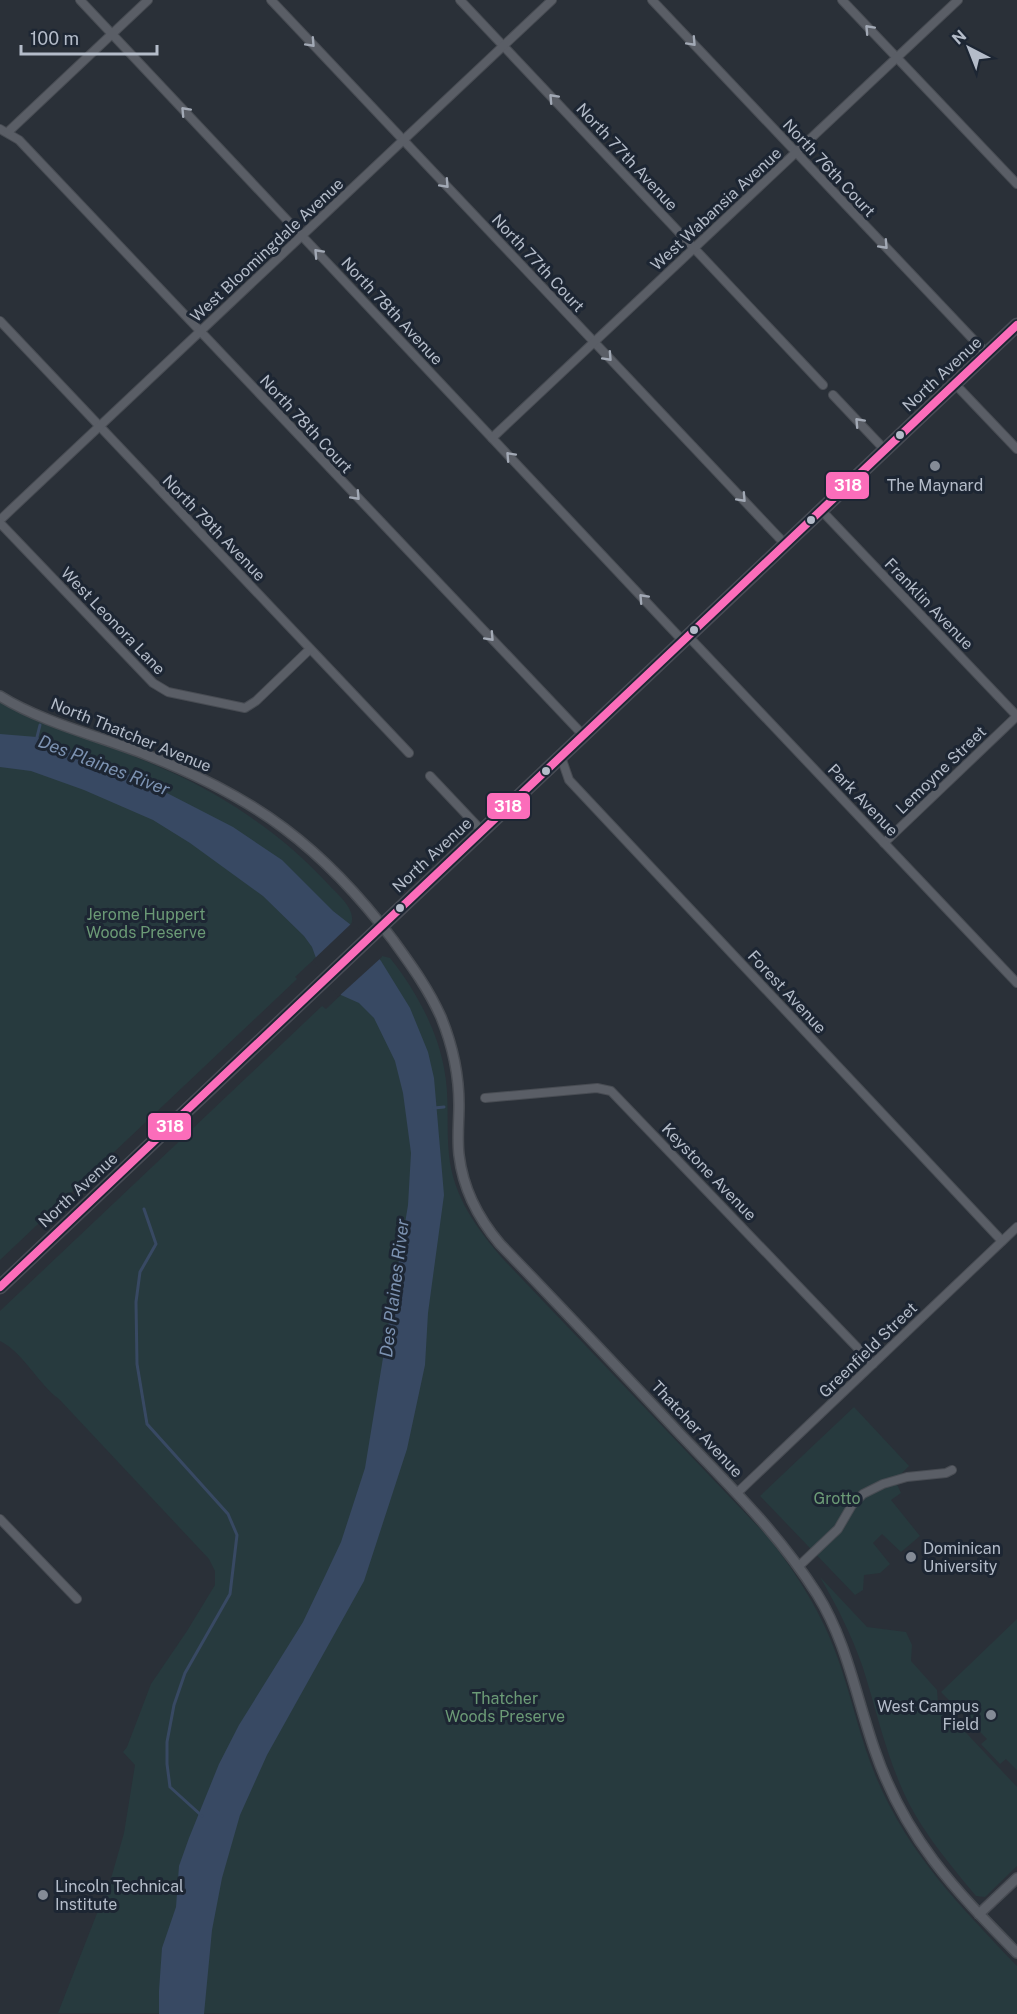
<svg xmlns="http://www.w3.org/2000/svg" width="1017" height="2014" font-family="'Public Sans',sans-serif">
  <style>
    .green { fill: #273a3e }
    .water { fill: #384963 }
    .pier { fill: #2a3038 }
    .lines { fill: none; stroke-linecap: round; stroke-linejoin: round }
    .stream { stroke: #384963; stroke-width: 3 }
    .minor-casing { stroke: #484c53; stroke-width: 10 }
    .tertiary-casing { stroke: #484c53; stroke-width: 12 }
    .primary-casing { stroke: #484c55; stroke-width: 15 }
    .minor { stroke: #5a5e66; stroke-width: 8 }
    .tertiary { stroke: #5a5e66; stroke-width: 9 }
    .primary { stroke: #5c6168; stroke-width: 12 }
    .bus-1-casing { stroke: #1d2633; stroke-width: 12 }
    .bus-1 { stroke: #fb6dba; stroke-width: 8 }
    .oneway { stroke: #a2a9b5 }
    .bus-dot { fill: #b4bcc9; stroke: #1d2633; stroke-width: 2 }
    .poi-dot { fill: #848b96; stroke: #1d2633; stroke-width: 2 }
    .labels { text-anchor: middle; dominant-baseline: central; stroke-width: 6; stroke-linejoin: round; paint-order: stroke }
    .street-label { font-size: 16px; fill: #b4bcc9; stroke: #1d2633 }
    .poi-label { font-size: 16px; fill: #b4bcc9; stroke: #1d2633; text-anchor: start }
    .park-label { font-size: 16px; fill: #6b9a76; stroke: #1d2633 }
    .water-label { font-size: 18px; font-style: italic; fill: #7c92b1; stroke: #1d2633 }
    .line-badge { stroke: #1d2633; stroke-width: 2 }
    .badge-label { font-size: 16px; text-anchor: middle; font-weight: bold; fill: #fff }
  </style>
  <rect width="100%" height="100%" fill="#2a3038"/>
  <g class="green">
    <path d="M0,702c56,28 117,45 173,71 57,26 113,65 155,111 10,11 29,25 23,41l-56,52 2,2 -297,281z"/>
    <path d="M382,956l8,2c25,31 47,71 54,110 6,29 2,58 5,87 4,41 28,74 54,104l265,278c29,37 55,78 70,122 14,39 22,80 38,118 33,78 84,129 141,189v48l-959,-1 54,-138 12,-42 11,-68 -12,-13 4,-5 24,-63 36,-53 28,-46v-14l-6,-12 -150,-160c-21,-15 -35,-46 -59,-58v-30l322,-305 4,3z"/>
    <polygon points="854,1407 909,1466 895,1480 901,1493 891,1500 920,1536 901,1552 882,1534 873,1543 890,1564 880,1573 864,1575 863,1590 855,1595 760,1496"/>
    <path d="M820,1577l47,50 39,5 6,13 -1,16 26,29 1,13 79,84v79l-32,31 -9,-1c-27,-33 -55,-65 -73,-105 -18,-40 -27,-82 -40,-123 -11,-32 -26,-62 -43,-91z"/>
    <polygon points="1017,1619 1017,1770 1006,1759 1000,1764 981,1744 987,1739 941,1692"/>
  </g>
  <polygon class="water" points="0,734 37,737 132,775 233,827 282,860 333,911 351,925 381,961 410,1008 428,1052 434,1078 444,1195 428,1313 425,1365 407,1449 364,1581 267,1755 240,1815 222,1878 212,1930 204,2014 159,2014 159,1991 162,1948 176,1907 179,1866 189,1838 219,1764 239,1725 303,1622 325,1576 341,1542 365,1468 408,1205 411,1153 403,1093 395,1061 374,1018 359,1003 341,995 316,958 312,947 304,936 263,896 190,843 153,820 84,790 31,771 0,767"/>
  <polygon class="pier" points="353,922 382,957 338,997 313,960"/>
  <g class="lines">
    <g class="stream">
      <polyline points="36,741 40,725"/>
      <polyline points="434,1108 444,1107"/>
      <polyline points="144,1209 156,1244 140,1272 136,1302 137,1364 147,1424 228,1514 237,1535 230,1594 185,1673 174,1705 167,1742 167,1764 170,1787 202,1816"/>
    </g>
    <g class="minor-casing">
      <g id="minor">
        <polyline points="80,0 683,641"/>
        <polyline points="271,0 785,544"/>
        <polyline points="460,0 823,385"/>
        <polyline points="652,0 987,354"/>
        <polyline points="842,0 1017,184"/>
        <polyline points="0,129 19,140 584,736"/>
        <polyline points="8,132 148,0"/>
        <polyline points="0,321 409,753"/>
        <polyline points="955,384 1017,449"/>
        <polyline points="833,395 885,450"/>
        <polyline points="492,438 958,0"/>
        <polyline points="821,510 1017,716 884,843"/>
        <polyline points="0,520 552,0"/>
        <polyline points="0,523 153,683 168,692 245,708 256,701 310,649"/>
        <polyline points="688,636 1017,983"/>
        <polyline points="561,757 569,780 1002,1241"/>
        <polyline points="430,776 482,831"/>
        <polyline points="485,1098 597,1088 611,1091 873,1364"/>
        <polyline points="737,1493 1017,1227"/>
        <polyline points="0,1519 77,1599"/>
        <polyline points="799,1566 838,1529 852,1505 863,1494 883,1484 907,1477 946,1473 952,1470"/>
      </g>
    </g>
    <g class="tertiary-casing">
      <g id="tertiary">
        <path d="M0,696c41,26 102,41 147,59 108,42 176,92 246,185 18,25 35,48 48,77 11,27 18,58 18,88 0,17 -2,33 0,50 4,34 19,63 41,89 61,63 121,127 181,191 49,51 98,99 136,159 30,48 39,103 58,157 30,87 79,138 142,202"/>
        <polyline points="979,1914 1017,1878"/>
      </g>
    </g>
    <g class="primary-casing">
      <polyline id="primary" points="0,1287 1017,325"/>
    </g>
    <use href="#minor" class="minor"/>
    <use href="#tertiary" class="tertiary"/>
    <use href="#primary" class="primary"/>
    <g class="bus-1-casing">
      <polyline id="bus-1" points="0,1287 1017,325"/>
    </g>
    <use href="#bus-1" class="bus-1"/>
  </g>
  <defs><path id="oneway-chevron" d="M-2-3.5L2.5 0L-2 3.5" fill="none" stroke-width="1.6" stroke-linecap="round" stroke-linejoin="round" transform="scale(1.5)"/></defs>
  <g class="oneway">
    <use href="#oneway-chevron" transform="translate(869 29) rotate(-133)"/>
    <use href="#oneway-chevron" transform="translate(692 42) rotate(47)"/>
    <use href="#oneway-chevron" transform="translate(311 43) rotate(47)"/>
    <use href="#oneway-chevron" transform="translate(553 98) rotate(-133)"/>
    <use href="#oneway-chevron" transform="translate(185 111) rotate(-133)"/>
    <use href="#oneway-chevron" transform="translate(445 184) rotate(47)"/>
    <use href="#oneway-chevron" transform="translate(884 245) rotate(47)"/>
    <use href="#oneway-chevron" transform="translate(318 253) rotate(-133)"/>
    <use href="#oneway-chevron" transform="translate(608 357) rotate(47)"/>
    <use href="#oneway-chevron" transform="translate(859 422) rotate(-133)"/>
    <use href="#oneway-chevron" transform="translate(510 456) rotate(-133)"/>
    <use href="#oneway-chevron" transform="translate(356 496) rotate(47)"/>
    <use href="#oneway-chevron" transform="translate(742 498) rotate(47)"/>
    <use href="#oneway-chevron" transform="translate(643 598) rotate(-133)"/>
    <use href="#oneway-chevron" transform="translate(490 637) rotate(47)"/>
  </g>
  <g class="bus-dot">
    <circle cx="900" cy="435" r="5"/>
    <circle cx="811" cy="520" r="5"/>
    <circle cx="694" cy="630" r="5"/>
    <circle cx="546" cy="771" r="5"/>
    <circle cx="400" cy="908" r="5"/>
  </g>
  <g class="poi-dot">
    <circle cx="935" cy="466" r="6"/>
    <circle cx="911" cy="1557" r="6"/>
    <circle cx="991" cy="1715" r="6"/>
    <circle cx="43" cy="1895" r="6"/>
  </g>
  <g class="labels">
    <g class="street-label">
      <text transform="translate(627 157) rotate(47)">North 77th Avenue</text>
      <text transform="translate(829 168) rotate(47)">North 76th Court</text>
      <text transform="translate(716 209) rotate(-43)">West Wabansia Avenue</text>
      <text transform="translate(267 250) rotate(-43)">West Bloomingdale Avenue</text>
      <text transform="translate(538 263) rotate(47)">North 77th Court</text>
      <text transform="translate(392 311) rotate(47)">North 78th Avenue</text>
      <text transform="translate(942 374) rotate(-43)">North Avenue</text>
      <text transform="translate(306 424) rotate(47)">North 78th Court</text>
      <text transform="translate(214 528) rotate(46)">North 79th Avenue</text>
      <text transform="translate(929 604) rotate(46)">Franklin Avenue</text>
      <text transform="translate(113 621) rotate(46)">West Leonora Lane</text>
      <text transform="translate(131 735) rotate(22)">North Thatcher Avenue</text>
      <text transform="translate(941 770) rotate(-44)">Lemoyne Street</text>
      <text transform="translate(863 800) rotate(46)">Park Avenue</text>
      <text transform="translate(432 855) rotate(-43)">North Avenue</text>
      <text transform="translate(787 992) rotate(47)">Forest Avenue</text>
      <text transform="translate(709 1172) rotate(46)">Keystone Avenue</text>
      <text transform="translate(78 1190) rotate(-43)">North Avenue</text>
      <text transform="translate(868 1350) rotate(-44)">Greenfield Street</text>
      <text transform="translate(697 1429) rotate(47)">Thatcher Avenue</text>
    </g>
    <g class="poi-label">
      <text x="935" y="485" text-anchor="middle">The Maynard</text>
      <text x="923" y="1548">Dominican<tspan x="923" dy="18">University</tspan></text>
      <text x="979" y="1706" text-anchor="end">West Campus<tspan x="979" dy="18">Field</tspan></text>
      <text x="55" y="1886">Lincoln Technical<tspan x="55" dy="18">Institute</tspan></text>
    </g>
    <g class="park-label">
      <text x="146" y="914">Jerome Huppert<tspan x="146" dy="18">Woods Preserve</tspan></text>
      <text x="837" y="1498">Grotto</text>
      <text x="505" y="1698">Thatcher<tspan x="505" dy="18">Woods Preserve</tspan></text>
    </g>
    <g class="water-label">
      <text transform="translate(104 765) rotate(21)">Des Plaines River</text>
      <text transform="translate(394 1288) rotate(-83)">Des Plaines River</text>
    </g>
  </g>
  <g class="line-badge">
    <rect x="825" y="471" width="45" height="29" rx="6" fill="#fb6dba"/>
    <rect x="486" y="792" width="45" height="28" rx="6" fill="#fb6dba"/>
    <rect x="147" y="1112" width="45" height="29" rx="6" fill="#fb6dba"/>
  </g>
  <g class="badge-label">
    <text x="848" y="491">318</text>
    <text x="508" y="812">318</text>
    <text x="170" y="1132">318</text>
  </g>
  <g transform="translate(969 48) rotate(318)" stroke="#1d2633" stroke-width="4.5" paint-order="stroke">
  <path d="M0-4.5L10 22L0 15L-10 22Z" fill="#b4bcc9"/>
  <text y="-9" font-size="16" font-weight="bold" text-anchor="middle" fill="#b4bcc9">N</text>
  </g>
  <path d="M21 45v9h136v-9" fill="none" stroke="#b4bcc9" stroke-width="3"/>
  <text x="30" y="45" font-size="18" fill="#b4bcc9" stroke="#1d2633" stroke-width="4.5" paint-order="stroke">100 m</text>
</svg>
